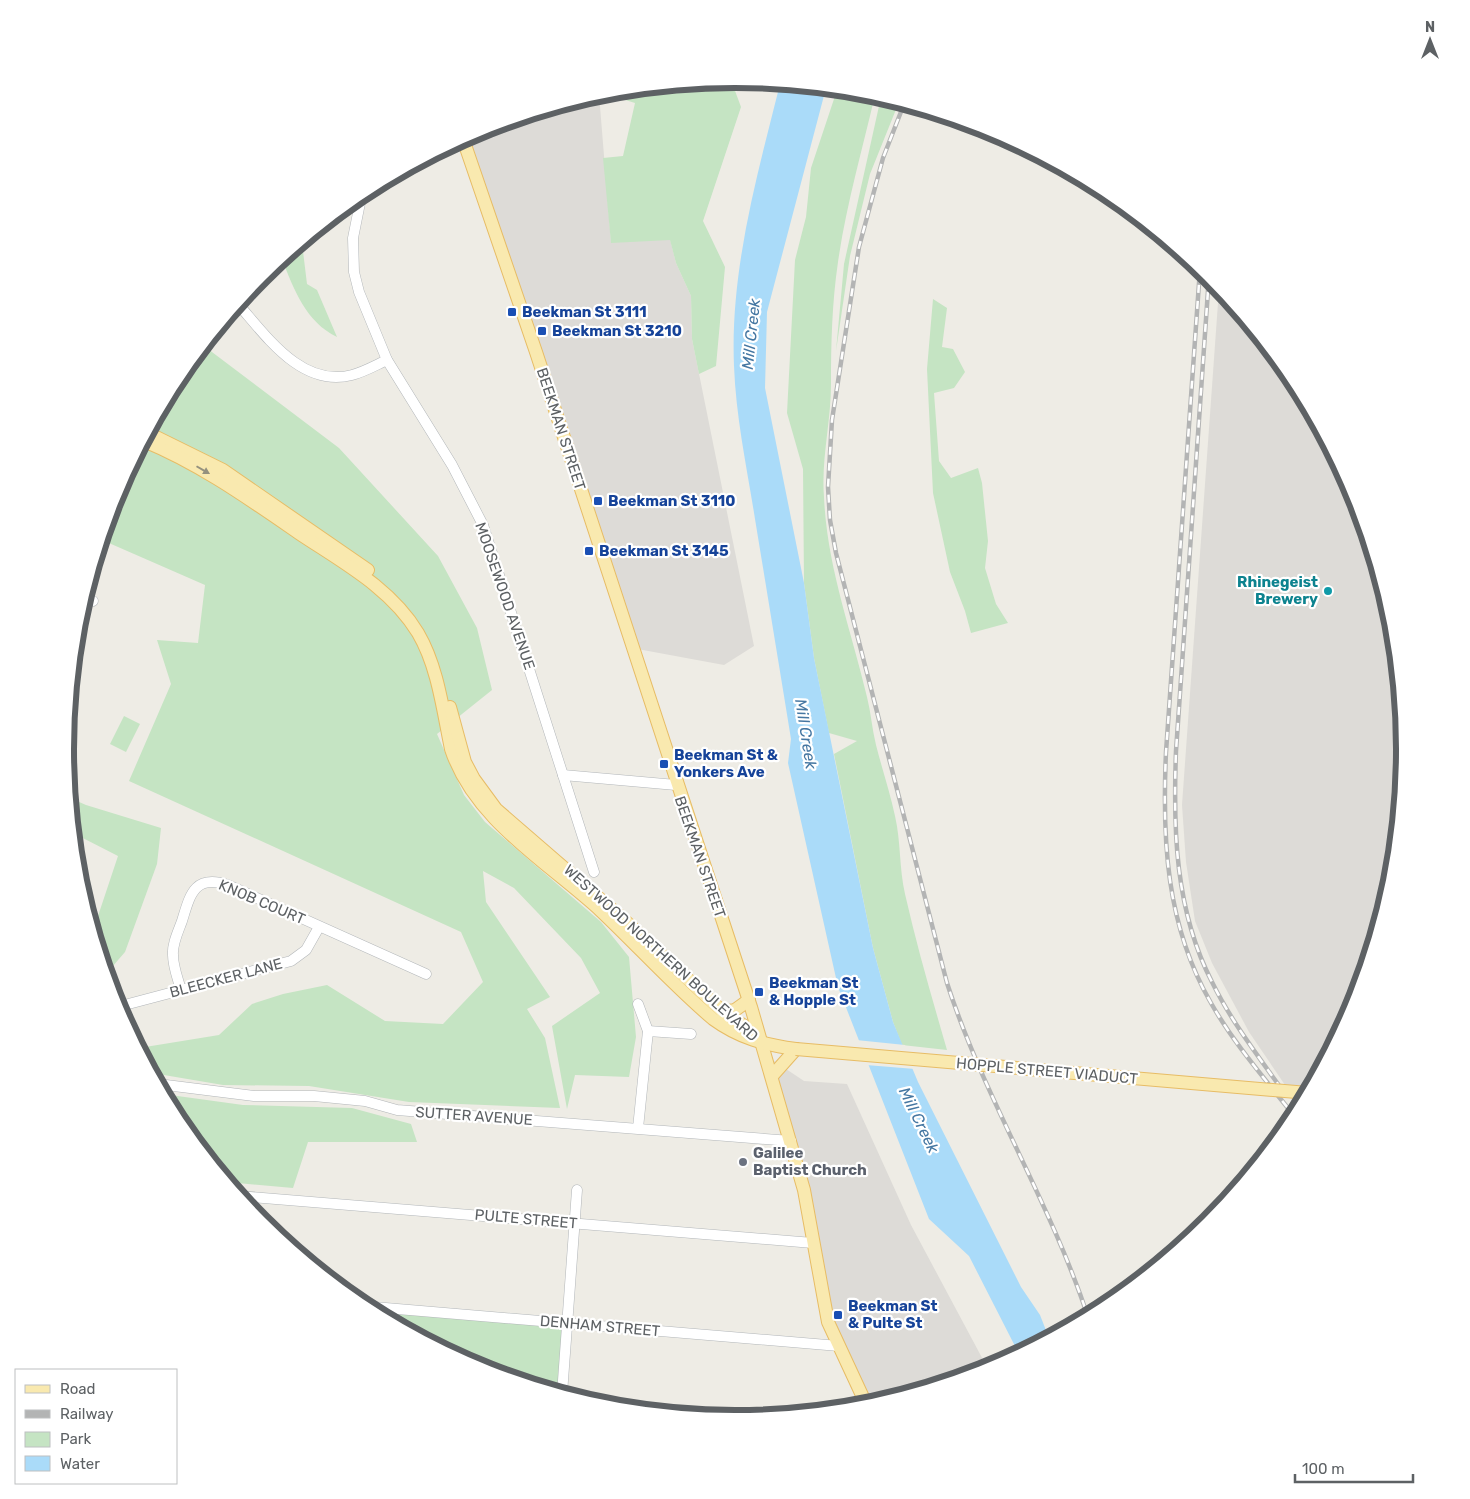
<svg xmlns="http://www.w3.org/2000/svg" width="1470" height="1499" font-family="Rubik,sans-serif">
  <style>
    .industrial { fill: #dddbd7 }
    .green { fill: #c5e4c3 }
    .water { fill: #aadbf9 }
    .pier { fill: #eeece5 }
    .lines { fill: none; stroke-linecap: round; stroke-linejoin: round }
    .minor-casing { stroke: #b2b6b9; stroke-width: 11 }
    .major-casing { stroke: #e7bc65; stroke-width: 14 }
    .minor { stroke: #fff; stroke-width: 10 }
    .major { stroke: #f9e9af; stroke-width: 12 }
    .rail-casing { stroke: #b3b4b4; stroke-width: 4.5 }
    .rail { stroke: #fff; stroke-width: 2.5; stroke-dasharray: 8; stroke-linecap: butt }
    .major-bridge-casing { stroke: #e7bc65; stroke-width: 14; stroke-linecap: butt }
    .major-bridge { stroke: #f9e9af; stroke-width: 12 }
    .oneway { fill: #94917e }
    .transit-dot { fill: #1a4fb4; stroke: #fff; stroke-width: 2 }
    .culture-dot { fill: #0f9aa8; stroke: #fff; stroke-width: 2 }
    .worship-dot { fill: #6b7280; stroke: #fff; stroke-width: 2 }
    .labels { text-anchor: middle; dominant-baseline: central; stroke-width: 4.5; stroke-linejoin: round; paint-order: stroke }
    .transit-label { font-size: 15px; font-weight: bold; fill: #164399; stroke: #fff; text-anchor: start }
    .street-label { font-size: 15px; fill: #5d6164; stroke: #fff }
    .culture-label { font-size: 15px; font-weight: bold; fill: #0d838f; stroke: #fff; text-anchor: end }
    .worship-label { font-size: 15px; font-weight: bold; fill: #5b616d; stroke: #fff; text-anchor: start }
    .water-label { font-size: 16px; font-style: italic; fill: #4577a2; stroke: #fff }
    .rim { fill: none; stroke: #5d6164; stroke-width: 6 }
  </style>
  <rect width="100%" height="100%" fill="#eeece5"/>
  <g class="industrial">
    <polygon points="599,94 611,242 670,239 676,263 691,296 692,339 754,646 724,665 632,648 463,139 479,130"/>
    <polygon points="1219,289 1292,378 1354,493 1392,619 1405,749 1392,880 1354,1006 1300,1107 1249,1032 1212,963 1195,921 1186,862 1182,805"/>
    <polygon points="765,1055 804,1081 847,1084 911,1225 988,1369 866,1406 839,1346 804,1190"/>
  </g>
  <g class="green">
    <polygon points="731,80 741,107 703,221 725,267 716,366 699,374 692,339 691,296 676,263 670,240 611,243 603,158 623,156 635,103 603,93"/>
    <path d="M837,90l38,5c-13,56 -29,111 -37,167 -6,41 -7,81 -7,122 0,38 -10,75 -7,113 3,70 27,132 43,200 4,16 5,32 9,48 6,24 14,47 19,71 6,26 4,52 10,78 12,53 27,104 42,156l-45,-5 -9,-23 -20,-74 -39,-194 23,-13 -28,-8 -15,-75 -10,-75 -1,-114 -16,-56 8,-153 11,-43 5,-49z"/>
    <polygon points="881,97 899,102 870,174 850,256 836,351 844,264"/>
    <path d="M302,243l5,41 10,6 20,47c-31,-15 -43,-47 -55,-78z"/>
    <polygon points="933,299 947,308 942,347 953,349 965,372 954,388 934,393 939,461 951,478 978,468 982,483 988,541 985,568 996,604 1008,623 971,633 965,611 950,572 933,493 927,369"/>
    <polygon points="204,346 339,448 438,556 477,628 492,690 437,734 464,795 485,822 601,922 629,957 636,1037 629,1077 575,1075 567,1109 552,1026 600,993 581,958 514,888 483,871 486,902 550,997 527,1009 545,1038 560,1108 409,1102 309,1086 223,1085 152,1073 139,1048 219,1035 252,1004 283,994 327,985 385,1021 443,1024 483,982 461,932 129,781 171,684 157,640 198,643 205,585 102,540 116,493 178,377"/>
    <polygon points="124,716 140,724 126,752 110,744"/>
    <polygon points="70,798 86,805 161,828 157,864 125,952 106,974 93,931 118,856 73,833"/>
    <polygon points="163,1094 243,1105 352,1108 411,1124 417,1142 308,1142 293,1188 227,1182 178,1121"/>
    <polygon points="380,1307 567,1324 562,1394 478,1368 379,1315"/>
  </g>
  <path class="water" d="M780,84l46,4 -59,224 -2,76 39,195 10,75 59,290 20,74 25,60 103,205 19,28 9,23 -30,16 -50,-98 -40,-37 -91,-232 -50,-224 3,-24c-12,-74 -24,-147 -36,-220 -8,-51 -19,-101 -21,-153 -4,-96 23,-190 46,-282z"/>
  <polygon class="pier" points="856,1040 905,1045 915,1069 866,1065"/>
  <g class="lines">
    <g class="minor-casing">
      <g id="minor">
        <polyline points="362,193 353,238 354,272 359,292 387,360 452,465 483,525 594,872"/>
        <path d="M238,304c29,33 64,84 114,71 12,-3 24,-10 35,-15"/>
        <polyline points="84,599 93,601"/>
        <polyline points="563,775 676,785"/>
        <path d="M181,990c-3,-11 -8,-23 -8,-35 -1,-11 5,-23 9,-34 8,-26 12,-47 46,-36l198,89"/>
        <polyline points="117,1007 291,961 306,950 319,927"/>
        <polyline points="648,1031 691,1034"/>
        <polyline points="158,1084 254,1096 314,1096 365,1101 397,1110 791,1141"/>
        <polyline points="638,1128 648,1031 638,1004"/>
        <polyline points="239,1196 813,1243"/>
        <polyline points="362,1306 839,1346"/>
        <polyline points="562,1394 577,1190"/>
      </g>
    </g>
    <g class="major-casing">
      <g id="major">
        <polyline points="463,139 536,352 751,1007 804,1190 828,1322 867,1406"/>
        <polyline points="148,433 223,470 368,570"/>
        <path d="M144,441c56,23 105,58 156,93 42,28 91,54 118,99 20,34 25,78 33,116 24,72 97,113 150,162 38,36 73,75 112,108 26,19 52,26 83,30"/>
        <polyline points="450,707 465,762 474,779 496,809 622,918 723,1012 743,1025 760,1041"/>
        <polyline points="723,1012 735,1010 749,1000"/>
        <polyline points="772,1076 796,1049"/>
      </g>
    </g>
    <use href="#minor" class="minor"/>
    <use href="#major" class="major"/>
    <g class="rail-casing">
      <g id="rail">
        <path d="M904,104l-21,54 -24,89 -27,173 -4,67 2,33 6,33 111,430c37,115 103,218 141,334"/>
        <path d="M1200,269l-34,483c-4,88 0,173 45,251 23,41 55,77 84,114"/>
        <path d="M1209,276l-33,475c-3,79 -1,159 36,231 19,39 46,74 71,109"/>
      </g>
    </g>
    <use href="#rail" class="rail"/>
    <g class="major-bridge-casing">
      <polyline id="major-bridge" points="796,1049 1308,1093"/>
    </g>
    <use href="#major-bridge" class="major-bridge"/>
  </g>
  <defs><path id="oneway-solid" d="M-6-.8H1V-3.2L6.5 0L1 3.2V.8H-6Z" transform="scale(1.25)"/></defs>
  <use class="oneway" href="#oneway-solid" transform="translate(203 470) rotate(30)"/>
  <g class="transit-dot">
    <rect x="507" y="307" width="10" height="10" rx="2.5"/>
    <rect x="537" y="326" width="10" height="10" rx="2.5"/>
    <rect x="593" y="496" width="10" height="10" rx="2.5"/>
    <rect x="584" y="546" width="10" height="10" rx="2.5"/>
    <rect x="659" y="759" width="10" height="10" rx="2.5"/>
    <rect x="754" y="987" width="10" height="10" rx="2.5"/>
    <rect x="833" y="1310" width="10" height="10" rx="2.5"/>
  </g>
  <circle class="culture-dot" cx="1328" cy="591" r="5"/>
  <circle class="worship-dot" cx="743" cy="1162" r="5"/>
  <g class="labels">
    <g class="transit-label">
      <text x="522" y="312">Beekman St 3111</text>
      <text x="552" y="331">Beekman St 3210</text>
      <text x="608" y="501">Beekman St 3110</text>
      <text x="599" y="551">Beekman St 3145</text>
      <text x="674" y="755">Beekman St &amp;<tspan x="674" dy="17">Yonkers Ave</tspan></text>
      <text x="769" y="983">Beekman St<tspan x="769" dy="17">&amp; Hopple St</tspan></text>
      <text x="848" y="1306">Beekman St<tspan x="848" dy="17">&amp; Pulte St</tspan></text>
    </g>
    <g class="street-label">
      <text transform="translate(561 429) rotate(72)">BEEKMAN STREET</text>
      <text transform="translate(505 596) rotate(71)">MOOSEWOOD AVENUE</text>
      <text transform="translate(700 857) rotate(71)">BEEKMAN STREET</text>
      <text transform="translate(262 902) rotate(23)">KNOB COURT</text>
      <text transform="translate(661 953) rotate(42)">WESTWOOD NORTHERN BOULEVARD</text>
      <text transform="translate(226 978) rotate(-15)">BLEECKER LANE</text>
      <text transform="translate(1047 1071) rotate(5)">HOPPLE STREET VIADUCT</text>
      <text transform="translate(474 1116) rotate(4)">SUTTER AVENUE</text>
      <text transform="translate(526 1219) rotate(5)">PULTE STREET</text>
      <text transform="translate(600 1326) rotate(5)">DENHAM STREET</text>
    </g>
    <g class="culture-label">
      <text x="1318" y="582">Rhinegeist<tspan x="1318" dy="17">Brewery</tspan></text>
    </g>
    <g class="worship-label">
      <text x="753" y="1153">Galilee<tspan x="753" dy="17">Baptist Church</tspan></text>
    </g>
    <g class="water-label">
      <text transform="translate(751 334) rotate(-84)">Mill Creek</text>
      <text transform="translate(806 734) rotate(81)">Mill Creek</text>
      <text transform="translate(919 1120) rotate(64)">Mill Creek</text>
    </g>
  </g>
  <path d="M0 0H1470V1499H0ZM74 749a661 661 0 1 1 1322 0a661 661 0 1 1-1322 0Z" fill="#fff" fill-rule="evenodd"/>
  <path class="rim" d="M74 749a661 661 0 1 1 1322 0a661 661 0 1 1-1322 0Z"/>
  <rect x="15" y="1369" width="162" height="115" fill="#ffffff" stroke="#bec0c1"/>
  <rect x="25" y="1385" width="25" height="8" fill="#f9e9af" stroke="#bec0c1"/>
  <text x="60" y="1394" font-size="15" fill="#5d6164">Road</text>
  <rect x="25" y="1410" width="25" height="8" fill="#b3b4b4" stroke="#bec0c1"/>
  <text x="60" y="1419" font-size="15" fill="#5d6164">Railway</text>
  <rect x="25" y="1432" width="25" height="15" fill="#c5e4c3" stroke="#bec0c1"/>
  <text x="60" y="1444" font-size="15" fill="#5d6164">Park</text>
  <rect x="25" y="1456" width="25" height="15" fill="#aadbf9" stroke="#bec0c1"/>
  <text x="60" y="1469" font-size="15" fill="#5d6164">Water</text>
  <g transform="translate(1430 40)" stroke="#ffffff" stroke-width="4" paint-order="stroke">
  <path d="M0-4L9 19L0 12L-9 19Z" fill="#5d6164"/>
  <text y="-8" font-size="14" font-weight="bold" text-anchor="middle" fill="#5d6164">N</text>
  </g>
  <path d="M1295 1474v8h118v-8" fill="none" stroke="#5d6164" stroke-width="2.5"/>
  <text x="1302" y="1474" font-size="15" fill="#5d6164" stroke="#ffffff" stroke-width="4" paint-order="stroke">100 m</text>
</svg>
